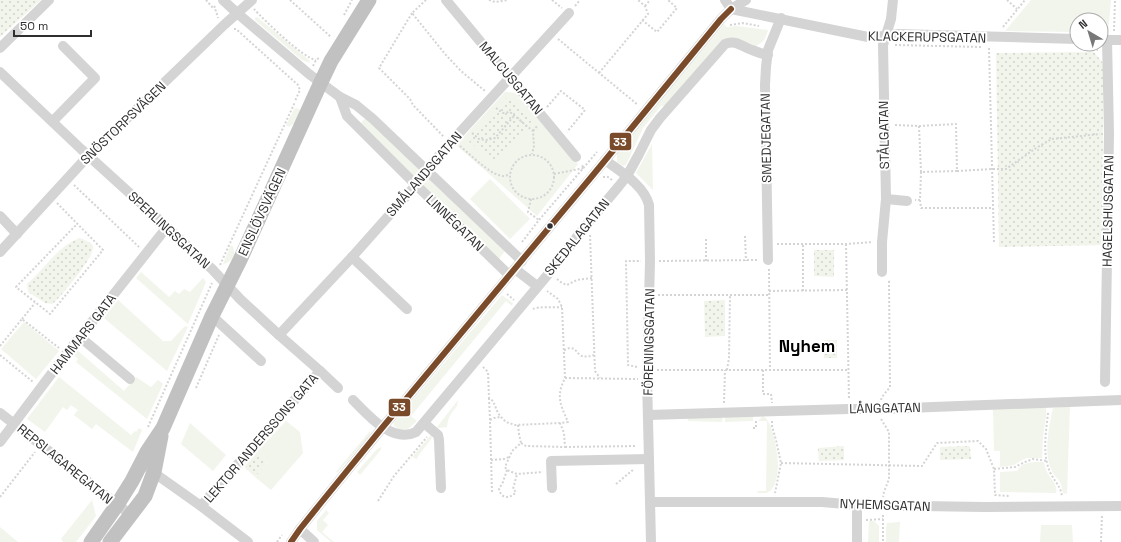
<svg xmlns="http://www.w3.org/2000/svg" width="1121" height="542" font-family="'Space Grotesk',sans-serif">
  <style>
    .green { fill: #f2f5ec }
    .park { fill: url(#park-dots) }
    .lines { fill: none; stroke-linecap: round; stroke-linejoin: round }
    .path { stroke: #d4d4d4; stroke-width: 2; stroke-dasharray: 2 2; stroke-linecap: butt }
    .minor { stroke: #d4d4d4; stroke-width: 10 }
    .highway { stroke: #c1c1c1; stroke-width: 15 }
    .bus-1-casing { stroke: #fff; stroke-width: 9 }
    .bus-1 { stroke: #7a4b2a; stroke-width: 6 }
    .bus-dot { fill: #2f2f2f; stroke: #fff; stroke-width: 1.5 }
    .labels { text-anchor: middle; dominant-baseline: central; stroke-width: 4; stroke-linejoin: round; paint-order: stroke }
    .street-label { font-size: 13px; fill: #2f2f2f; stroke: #fff }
    .district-label { font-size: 17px; font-weight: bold; fill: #000; stroke: #fff }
    .line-badge { stroke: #fff; stroke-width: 1.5 }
    .badge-label { font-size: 11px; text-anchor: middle; font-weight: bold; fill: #fff }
  </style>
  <defs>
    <pattern id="park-dots" width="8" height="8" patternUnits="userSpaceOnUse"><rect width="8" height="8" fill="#f2f5ec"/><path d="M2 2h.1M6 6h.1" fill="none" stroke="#d0d2cb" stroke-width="1.8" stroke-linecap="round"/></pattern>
  </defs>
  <rect width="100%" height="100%" fill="#fff"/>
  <g class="green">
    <polygon points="1031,0 1111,0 1108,33 1101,32 1101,20 1077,20 1077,32 1005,31"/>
    <polygon points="257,17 309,60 310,63 302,60 255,20 255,18"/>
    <path d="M724,24l3,3 10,-1 31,4c-2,8 -4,12 -12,16 -10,-2 -24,-13 -33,-6l-57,66h-5l-18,22 -17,37 -3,1 -6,-4v-9z"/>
    <polygon points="505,92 519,93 578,164 537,216 456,145"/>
    <polygon points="296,108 301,110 296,122 289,127 286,125 294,109"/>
    <polygon points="367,118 423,172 415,179 361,124 363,120"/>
    <polygon points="652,144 653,190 636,173"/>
    <polygon points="428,176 505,251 498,260 421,185"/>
    <polygon points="490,179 530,219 510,239 470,199"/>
    <path d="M232,245c5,9 1,17 -9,19l7,-17z"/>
    <polygon points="141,272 169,297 175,291 179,294 184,289 190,292 203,278 206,282 188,324 136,278"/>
    <polygon points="502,295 513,303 512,306 506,301 411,416 417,421 408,429 400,430 394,426 394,422"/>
    <polygon points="118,300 163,341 171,341 185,326 188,327 167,371 104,318"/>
    <polygon points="24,322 59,351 36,379 1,349"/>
    <polygon points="77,350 124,391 136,377 151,387 158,380 163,384 147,419 76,362 78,359 74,355"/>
    <polygon points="59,377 131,435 135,431 136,432 139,428 142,430 133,452 96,424 92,429 74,415 78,410 71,405 67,410 63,407 45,432 27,419"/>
    <path d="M458,400l-1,6c-7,9 -8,9 -10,21l-8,1 -2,-1z"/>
    <path d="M1070,406l-3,88 -4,-1c-1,-3 -1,-6 -2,-9 -2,-5 -7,-8 -9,-13 -9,-18 -3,-44 1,-63z"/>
    <polygon points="1046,407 1046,416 1043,437 1042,458 1027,458 1022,460 1014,465 1000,467 1000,451 994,451 993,409"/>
    <polygon points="723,415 722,422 688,421 688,416"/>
    <polygon points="753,415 753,421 725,422 725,416"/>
    <path d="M763,416c10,4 15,39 15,49 0,7 -2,19 -6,24 -4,5 -9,4 -14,4l-1,-2h9l1,-70h-9z"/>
    <polygon points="286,421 300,432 303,453 271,490 255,477 268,462 257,452"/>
    <polygon points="190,423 226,455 213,471 181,444"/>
    <polygon points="370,431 370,435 337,473 336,472"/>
    <polygon points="431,435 432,438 418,456 417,459 412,457"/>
    <polygon points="382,447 380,451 360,475 357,472 377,449"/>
    <path d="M1044,462c1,3 1,7 3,10 4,8 11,12 9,21l-56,-1v-20l17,-1c6,-10 16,-9 27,-9z"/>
    <polygon points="92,500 96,516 76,542 63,542 61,539"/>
    <polygon points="326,510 329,513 323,520 328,525 322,532 334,542 331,542 317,530 317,521"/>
    <polygon points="869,521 874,521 879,526 879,542 868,542"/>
    <polygon points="900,522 899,542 886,542 886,528 887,523"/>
    <polygon points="1041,525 1072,525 1073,542 1040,542"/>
    <polygon points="0,527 18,542 0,542"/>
  </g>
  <g class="park">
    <polygon points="0,0 41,0 0,37"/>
    <polygon points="1094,52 1103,63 1103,245 999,247 996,53"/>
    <polygon points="507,98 533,118 524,135 495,160 468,141"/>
    <path d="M80,238c4,2 11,4 13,8 3,9 -29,46 -36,54l-5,4 -7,-1 -17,-11 -1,-8c18,-15 30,-38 53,-46z"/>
    <polygon points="814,250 834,250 834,277 814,276"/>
    <polygon points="725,300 725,336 705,337 704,301"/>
    <rect x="824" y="340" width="13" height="18"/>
    <polygon points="844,446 844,460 819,461 818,448"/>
    <polygon points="970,446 971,459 940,460 940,447"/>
    <polygon points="257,452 268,462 255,477 244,467"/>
  </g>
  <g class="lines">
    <g class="path">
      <polyline points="206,0 213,8"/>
      <polyline points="290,0 331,37"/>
      <polyline points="426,0 412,13 445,54 461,71 485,91"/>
      <polyline points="489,0 495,2 508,0"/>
      <polyline points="552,0 562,8"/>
      <polyline points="1007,0 1017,9"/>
      <polyline points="215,6 214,8 216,11 218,18"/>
      <polyline points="575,6 580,0"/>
      <polyline points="645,6 650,0"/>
      <path d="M254,9c10,11 49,49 62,51"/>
      <polyline points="412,13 379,68 410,99 413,105 444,137"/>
      <polyline points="344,15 352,0"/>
      <polyline points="642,20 657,32 677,8 668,0"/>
      <polyline points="730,25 743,23 759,26"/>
      <polyline points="1003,27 1025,0"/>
      <polyline points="234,29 236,29 298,85 300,90 295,101"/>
      <polyline points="1114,31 1115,0"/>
      <polyline points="558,39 638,105"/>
      <polyline points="895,45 981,47"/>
      <polyline points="989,48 994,243"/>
      <path d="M1081,48c7,0 11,2 17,2"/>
      <polyline points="313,66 316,60 319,58"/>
      <polyline points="599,73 648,14 645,6 638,0"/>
      <polyline points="547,107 561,91 585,110 567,132"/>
      <polyline points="496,108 503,113 510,112 533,131 534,146 532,154"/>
      <polyline points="895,125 919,126 956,124 957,171 921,172 920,200 915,200"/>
      <polyline points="919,126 921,172"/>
      <polyline points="533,131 538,125"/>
      <polyline points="472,133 479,139 486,140 495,138 514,116"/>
      <path d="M460,146c10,8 30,29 43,30 2,0 4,-1 6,-1"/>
      <circle cx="532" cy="177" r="22"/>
      <polyline points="957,171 993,169 1006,169 1036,148 1052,139 1100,134"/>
      <polyline points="554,174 584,168 581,164"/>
      <polyline points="603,177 608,177 612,180"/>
      <polyline points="74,185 139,247"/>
      <polyline points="531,199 528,212 539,220"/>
      <polyline points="920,200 921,208 993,208"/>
      <polyline points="57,203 103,250 50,314 16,287 78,223"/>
      <polyline points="590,235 595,371 600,378"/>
      <polyline points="745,236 746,261"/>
      <polyline points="522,242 539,220 597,152"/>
      <polyline points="777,244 846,244 873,242"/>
      <polyline points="846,244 849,400"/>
      <polyline points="659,261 759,260"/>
      <polyline points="706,261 706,237"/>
      <polyline points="220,265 295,102"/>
      <polyline points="769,269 770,370"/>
      <polyline points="557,279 562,283 567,285 577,280 592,278"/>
      <polyline points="769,291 847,290"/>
      <polyline points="803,291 803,244"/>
      <polyline points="507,294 514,300"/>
      <polyline points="658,295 769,295"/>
      <path d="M533,309c6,-3 20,-1 29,-2"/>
      <polyline points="22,319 35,303"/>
      <polyline points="0,346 22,319 59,348"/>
      <path d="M564,350c2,0 4,-2 6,-2 10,0 5,13 24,7"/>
      <polyline points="0,355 33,382"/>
      <polyline points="483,367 488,372 489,398 493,401 498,413 501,417 506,422 515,425 560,423"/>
      <polyline points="637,367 628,365 626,261 641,261"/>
      <polyline points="657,370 848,370"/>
      <polyline points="727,370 729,358 730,295"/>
      <polyline points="763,370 763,394 771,394 772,403"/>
      <polyline points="565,378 638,379"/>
      <polyline points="196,388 219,335"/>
      <polyline points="489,398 490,420 492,493"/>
      <polyline points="881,400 882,397 890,387 889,281 888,280"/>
      <polyline points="724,403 725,370"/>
      <path d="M1048,413c-2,19 -6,41 2,59 4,9 11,14 12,25"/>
      <polyline points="881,419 889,432 889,479 884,492 883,497"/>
      <polyline points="490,420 494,418 500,417"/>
      <polyline points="772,421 772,426 776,440 781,463 775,493"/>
      <polyline points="518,425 519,434 521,443 512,451 505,467 507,470 517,474 543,472"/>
      <polyline points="148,427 212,283"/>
      <polyline points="753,428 756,428 756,421"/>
      <path d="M521,443l5,3 39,1 -1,-14 -4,-10 8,-1c-8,-18 -12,-26 -3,-44l-3,-71 -4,-8 -11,-8"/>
      <polyline points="565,447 636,446"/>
      <polyline points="491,460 504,459 509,457"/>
      <polyline points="781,463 922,466 937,443 978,441 986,449 994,469 995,495 1009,496"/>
      <polyline points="994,469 1015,467 1025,462 1033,459 1047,461"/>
      <path d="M507,470l-4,12 -4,7c2,10 11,10 17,3l-3,-3 4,-15"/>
      <polyline points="616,484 634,469"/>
      <polyline points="0,497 35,452"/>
      <polyline points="378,501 394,476 427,437"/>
      <polyline points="883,515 883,542"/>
      <polyline points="866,520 883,519"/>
      <polyline points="277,542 282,535"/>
      <polyline points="1101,542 1102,515"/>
    </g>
    <g class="minor">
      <polyline points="223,0 237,13 309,74 340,97 356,105 373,119 522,261"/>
      <polyline points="446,0 576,157"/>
      <polyline points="725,0 731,9"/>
      <polyline points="731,9 868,37 886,36 897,34 1077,39"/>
      <polyline points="1101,40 1121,40"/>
      <polyline points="0,48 49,0"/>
      <polyline points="0,72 81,149 167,227 212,269 240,299 279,335 320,371 338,388"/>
      <polyline points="340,97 347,116 416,185 509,275"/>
      <polyline points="53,121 95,78 63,46"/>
      <path d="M605,160c16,12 39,25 44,45l1,56 -3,118 4,163"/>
      <polyline points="886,199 907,201"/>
      <polyline points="0,216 17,234"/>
      <polyline points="0,252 89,155 224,25 252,0"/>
      <polyline points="352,257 407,309"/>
      <polyline points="768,260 765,85 766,67 768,50 781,18"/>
      <polyline points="515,269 537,286"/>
      <polyline points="882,272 882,242 886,199 883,45 891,19 893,0"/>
      <polyline points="212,316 261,361"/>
      <polyline points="279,335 352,257 416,185 441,153 569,13"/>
      <polyline points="80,337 130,379"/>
      <polyline points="1105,382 1109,133 1107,40"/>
      <path d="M353,400c15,15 39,44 63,32l134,-160 33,-43 36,-43 8,-10 12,-22 12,-24 9,-12 65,-74c10,-5 18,3 27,6 5,2 10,4 16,5"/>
      <polyline points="0,413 131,515"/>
      <polyline points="648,415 849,409 881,409 1121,400"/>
      <polyline points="424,423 438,435 439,440 441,488"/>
      <polyline points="0,442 67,353 80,337 167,227"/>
      <polyline points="150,470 201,506 248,542"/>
      <polyline points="552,488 551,461 649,459"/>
      <polyline points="650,502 822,502 857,505 984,507 1121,506"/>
      <polyline points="857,505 857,542"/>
      <polyline points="201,506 320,371"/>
      <polyline points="300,529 314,542"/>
      <polyline points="291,542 300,529 320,504 382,428 593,175 721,19 731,9 746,0"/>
    </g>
    <g class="highway">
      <polyline points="91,542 117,505 132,481 147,452 163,428 212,316 240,260 321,82 331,61 369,0"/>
      <polyline points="110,542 145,496 154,472 161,436"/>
    </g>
    <g class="bus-1-casing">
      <polyline id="bus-1" points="291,542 300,529 320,504 382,428 593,175 721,19 731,9"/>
    </g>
    <use href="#bus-1" class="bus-1"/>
  </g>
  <circle class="bus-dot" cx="550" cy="226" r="3.5"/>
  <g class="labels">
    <g class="street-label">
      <text transform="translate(927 37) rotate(1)">KLACKERUPSGATAN</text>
      <text transform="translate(511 78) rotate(50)">MALCUSGATAN</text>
      <text transform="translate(123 123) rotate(-44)">SNÖSTORPSVÄGEN</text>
      <text transform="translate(884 135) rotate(-91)">STÅLGATAN</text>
      <text transform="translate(766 138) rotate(-91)">SMEDJEGATAN</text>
      <text transform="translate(424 174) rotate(-49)">SMÅLANDSGATAN</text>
      <text transform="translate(1108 211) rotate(-89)">HAGELSHUSGATAN</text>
      <text transform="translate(262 212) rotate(-65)">ENSLÖVSVÄGEN</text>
      <text transform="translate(455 223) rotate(44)">LINNÉGATAN</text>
      <text transform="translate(169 230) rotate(43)">SPERLINGSGATAN</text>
      <text transform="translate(577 237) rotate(-51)">SKEDALAGATAN</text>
      <text transform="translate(83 334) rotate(-52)">HAMMARS GATA</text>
      <text transform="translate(649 342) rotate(-89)">FÖRENINGSGATAN</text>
      <text transform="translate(885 408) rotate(-1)">LÅNGGATAN</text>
      <text transform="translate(261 438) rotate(-49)">LEKTOR ANDERSSONS GATA</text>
      <text transform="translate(65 464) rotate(39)">REPSLAGAREGATAN</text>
      <text transform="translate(885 505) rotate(2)">NYHEMSGATAN</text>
    </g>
    <g class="district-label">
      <text x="807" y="346">Nyhem</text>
    </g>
  </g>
  <g class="line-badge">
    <rect x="609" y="132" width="23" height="19" rx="4" fill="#7a4b2a"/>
    <rect x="388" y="398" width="23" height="19" rx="4" fill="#7a4b2a"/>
  </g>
  <g class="badge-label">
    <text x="620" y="146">33</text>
    <text x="399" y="411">33</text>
  </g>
  <g transform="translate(1089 32) rotate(322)"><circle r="19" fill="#ffffff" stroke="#acacac"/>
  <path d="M0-3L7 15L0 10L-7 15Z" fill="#787878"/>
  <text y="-6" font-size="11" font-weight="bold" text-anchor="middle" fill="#2f2f2f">N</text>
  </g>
  <path d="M14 30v6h77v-6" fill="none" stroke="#2f2f2f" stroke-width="2"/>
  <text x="20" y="30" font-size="12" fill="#2f2f2f" stroke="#ffffff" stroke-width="3" paint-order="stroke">50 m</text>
</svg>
